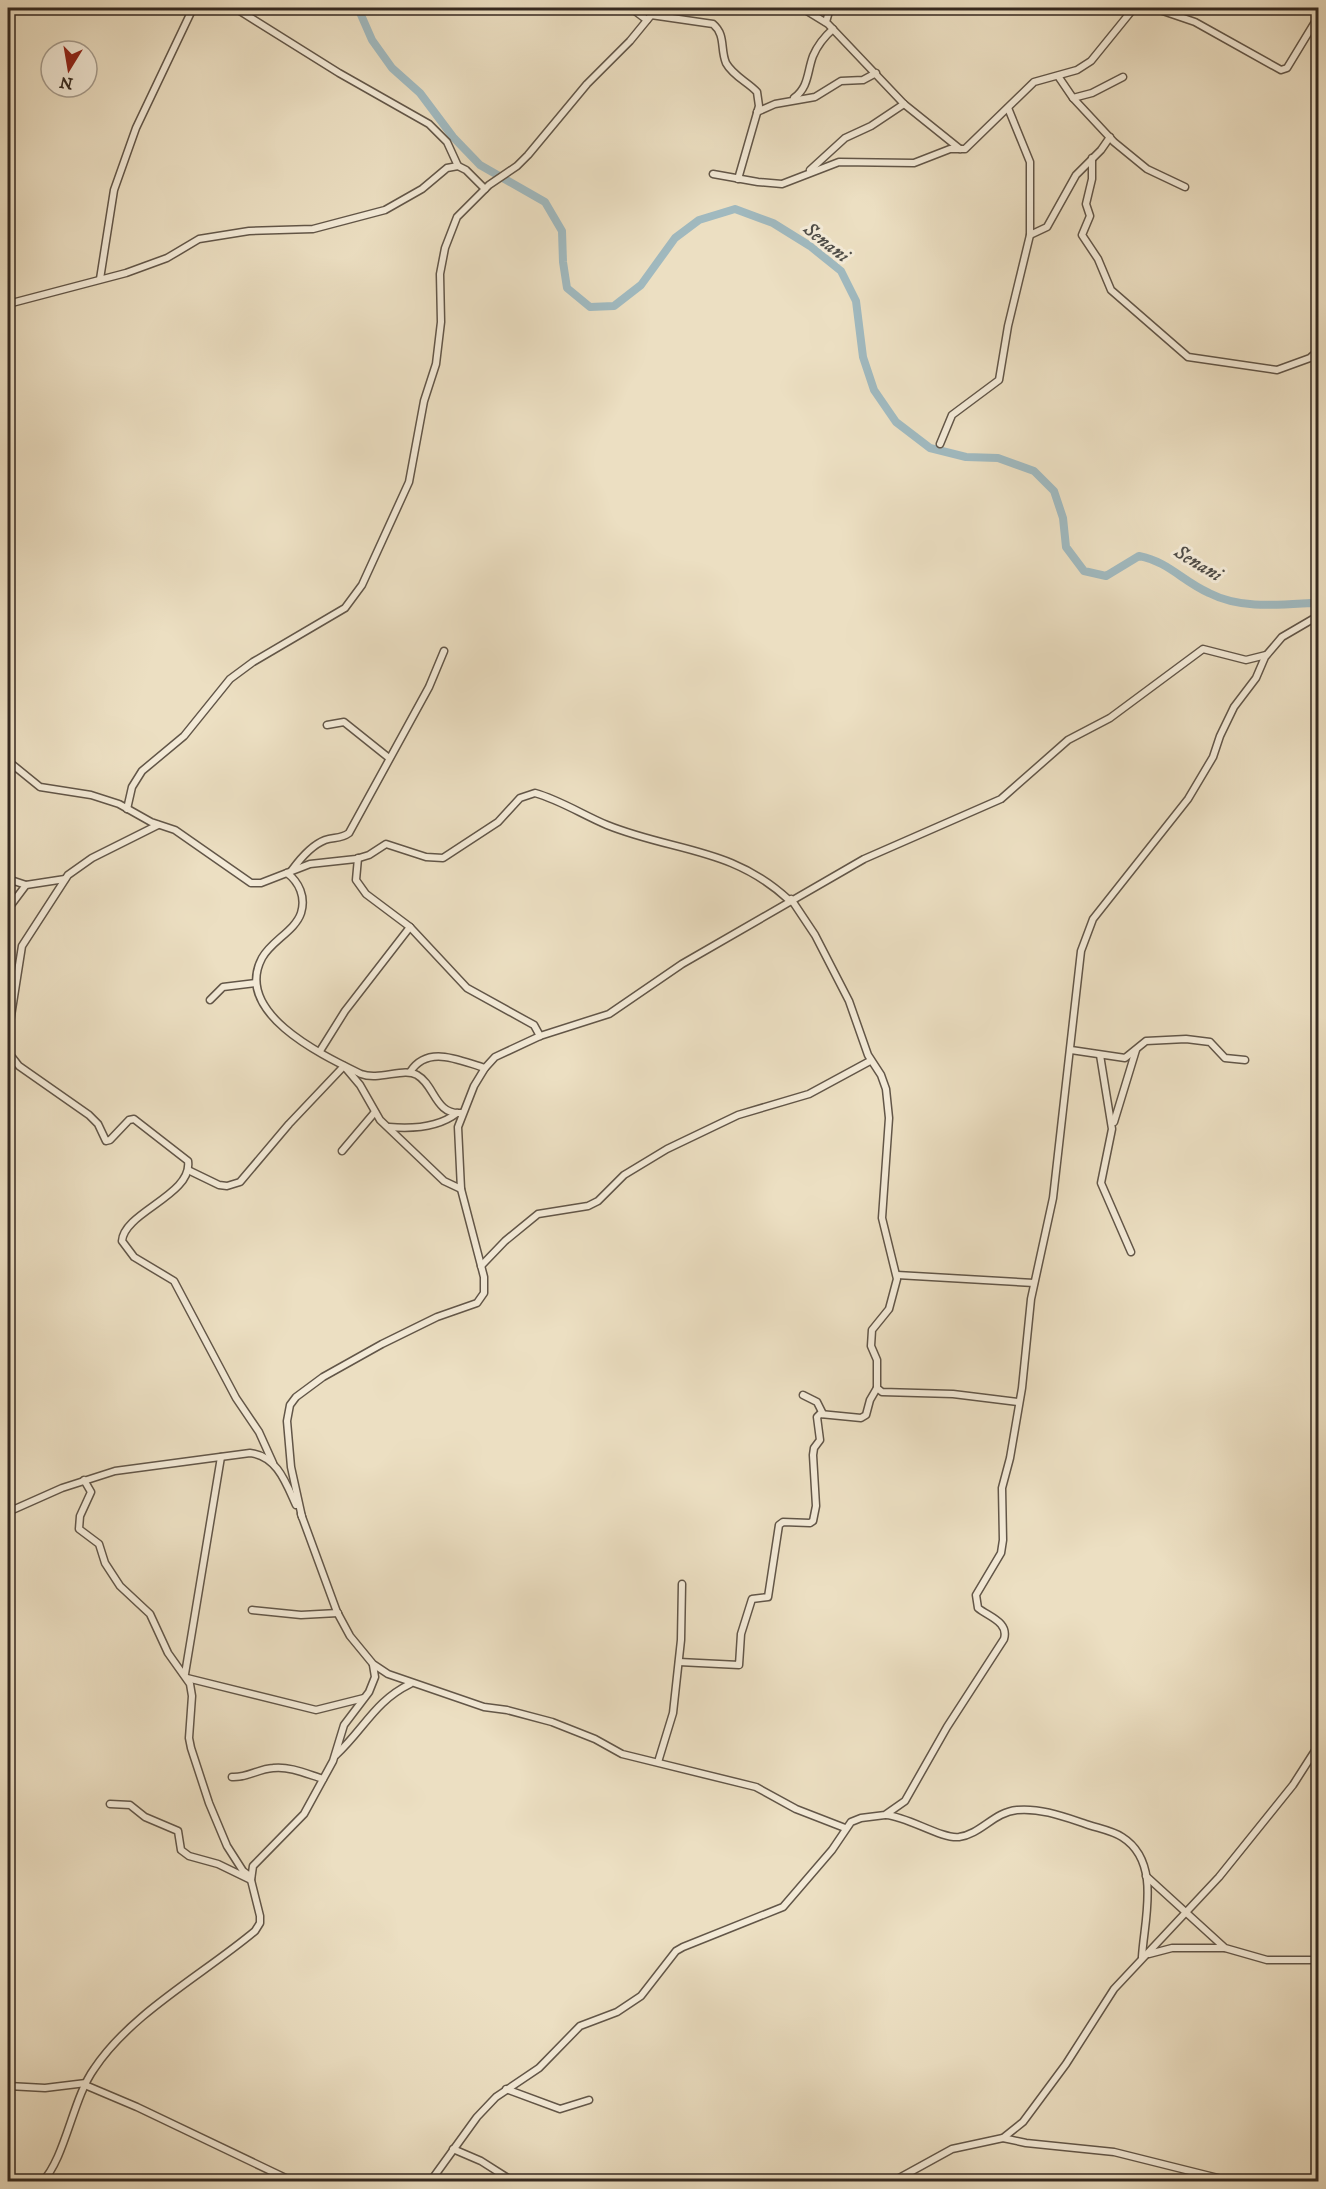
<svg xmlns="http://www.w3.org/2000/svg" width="1326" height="2189" font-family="'IM FELL DW Pica',serif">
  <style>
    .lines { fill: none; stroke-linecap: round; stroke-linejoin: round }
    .river { stroke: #a0b9bf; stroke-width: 8 }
    .minor-casing { stroke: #625648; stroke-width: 9 }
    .minor { stroke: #f3ead7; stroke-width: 6 }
    .labels { text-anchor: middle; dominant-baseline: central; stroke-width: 6; stroke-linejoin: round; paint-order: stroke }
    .water-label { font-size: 20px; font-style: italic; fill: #4f4d48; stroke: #f3ead7 }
  </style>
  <rect width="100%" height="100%" fill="#ecdfc2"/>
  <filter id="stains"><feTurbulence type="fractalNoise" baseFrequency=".00333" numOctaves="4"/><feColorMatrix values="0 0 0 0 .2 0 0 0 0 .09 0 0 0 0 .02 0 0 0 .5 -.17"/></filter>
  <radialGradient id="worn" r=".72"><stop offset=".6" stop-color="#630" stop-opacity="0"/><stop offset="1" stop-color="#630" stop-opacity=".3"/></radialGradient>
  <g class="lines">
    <path class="river" d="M358,8l14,32 20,28 28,25 33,44 27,28 65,37 17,29 1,31 4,26 23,19 24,-1 27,-21 34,-47 24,-18 36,-11 38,14 37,23 31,25 15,30 7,56 11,33 22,32 34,26 36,9 32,1 36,13 20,20 9,27 3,29 18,24 22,5 33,-20c30,6 43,25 70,37 31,16 68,12 102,10l7,2"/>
    <g class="minor-casing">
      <g id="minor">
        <polyline points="235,8 339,73 429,124 447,142 458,166"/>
        <polyline points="631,8 647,20"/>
        <polyline points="802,8 828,24 904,104 960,149"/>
        <polyline points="1154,8 1195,22 1281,70 1287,68 1318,17"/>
        <polyline points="367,10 370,8"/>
        <path d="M651,15l62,9c13,11 7,25 13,39 7,13 22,19 31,29l2,14 -21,73"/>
        <polyline points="826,22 830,8"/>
        <polyline points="1058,76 1073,98 1114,142 1147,169 1185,187"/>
        <path d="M794,98c15,-11 13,-26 19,-42 5,-12 11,-19 20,-27"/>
        <polyline points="1073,98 1092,93 1123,77"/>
        <polyline points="757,112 775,104 815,97 841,81 863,80 876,73"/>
        <polyline points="1092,158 1092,179 1086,204 1090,216 1082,235 1098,259 1111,290 1188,357 1277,370 1310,358 1318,351"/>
        <polyline points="810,170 845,138 871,126 904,104"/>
        <polyline points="713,174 758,182 782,184 839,162 914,163 950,149 965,149 1034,82 1077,70 1091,61 1134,8"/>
        <polyline points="1030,235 1047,227 1076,175 1101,150 1110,137"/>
        <polyline points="100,279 114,190 136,128 193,8"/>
        <polyline points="8,304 126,273 167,258 199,239 249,231 313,229 385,210 422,189 447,168 458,166 466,170 485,189"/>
        <polyline points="940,444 952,415 999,380 1008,326 1030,235 1030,162 1008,108"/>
        <polyline points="327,725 344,722 389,758"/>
        <path d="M8,761l32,26 51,8 28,9 32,18 24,8 76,53h10l49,-19 46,-5 13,-4 17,-11 40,13 17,1 55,-36 22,-24 15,-5c25,7 48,22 72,32 67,27 125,22 182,75"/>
        <polyline points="127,809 132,787 142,771 184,736 230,679 253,662 345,608 362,585 409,482 424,401 436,364 441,322 440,274 445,248 457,217 489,185 517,166 528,155 587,84 630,41 657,8"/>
        <polyline points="358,858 356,880 366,894 410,927 467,988 534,1025 540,1036"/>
        <path d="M292,870c8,-11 20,-25 33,-30 9,-3 16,-1 24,-7l80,-146 15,-36"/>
        <path d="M287,873c12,9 19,24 14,40 -6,18 -30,28 -39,45 -29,55 60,97 99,116 18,7 43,-7 56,1 18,10 18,40 44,38"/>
        <polyline points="8,879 26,885"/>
        <polyline points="791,899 815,935 849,1001 868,1055 881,1075 886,1089 889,1118 882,1218 897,1279 889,1309 872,1330 871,1346 877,1360 877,1388 882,1392 953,1394 1018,1402"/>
        <polyline points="8,909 26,885 65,879"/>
        <polyline points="210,1000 223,987 256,983"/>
        <polyline points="8,1035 22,946 68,875 92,858 158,825"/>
        <polyline points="1071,1050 1125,1058 1146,1041 1186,1039 1210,1042 1225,1058 1245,1060"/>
        <polyline points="320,1051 345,1011 410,927"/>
        <path d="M8,1052l11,14 70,49 9,9 8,17 4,-1 19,-20 5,-1 54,42c5,34 -64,51 -66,80l12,16 40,24 62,117 23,34 14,31"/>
        <polyline points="1100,1055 1112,1129 1101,1183 1131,1252"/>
        <path d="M410,1072c18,-28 50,-11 75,-4"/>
        <polyline points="1114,1122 1136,1050"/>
        <path d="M389,1127c23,2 49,1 68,-14"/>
        <polyline points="342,1151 375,1112"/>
        <polyline points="188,1170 219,1185 227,1186 240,1182 289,1124 344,1066 360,1085 380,1120 444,1181 461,1189"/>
        <polyline points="481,1266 505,1241 538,1214 588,1206 598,1201 624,1175 667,1149 738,1115 809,1094 870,1061"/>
        <polyline points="897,1275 1034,1283"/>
        <polyline points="803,1395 817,1402 823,1414"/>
        <polyline points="84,1480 91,1492 80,1516 79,1529 99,1544 105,1563 120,1586 150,1614 168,1653 190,1684 192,1696 189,1738 191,1748 209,1803 227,1846 243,1871 251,1877"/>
        <path d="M8,1512l54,-24 53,-17 135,-18c27,3 36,30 46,52"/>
        <polyline points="301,1514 337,1612 350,1636 373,1664 388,1674 484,1707 507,1710 552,1722 595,1739 622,1754 756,1787 796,1809 845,1828"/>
        <polyline points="302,1517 291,1467 287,1421 290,1405 296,1397 323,1377 382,1344 437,1317 477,1303 484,1293 484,1277 461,1189 458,1127 474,1086 485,1068 495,1057 540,1036 609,1014 682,964 864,859 1001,799 1068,740 1110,718 1203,649 1246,660 1266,655"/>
        <polyline points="252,1610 301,1615 338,1613"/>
        <polyline points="679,1662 739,1665 741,1634 752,1599 768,1597 779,1525 783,1522 810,1523 813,1521 816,1506 813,1455 814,1448 820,1440 817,1417 820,1414 861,1418 866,1415 870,1400 877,1388"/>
        <polyline points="185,1674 221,1457"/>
        <polyline points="187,1678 316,1710 364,1698"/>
        <path d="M336,1755c28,-26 39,-54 74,-71"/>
        <polyline points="658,1762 673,1713 681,1640 682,1584"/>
        <path d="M232,1777c15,1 26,-8 41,-9 17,-2 34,6 50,11"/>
        <polyline points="110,1804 130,1805 145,1817 178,1831 181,1850 189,1856 218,1864 251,1880"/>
        <path d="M886,1815c23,2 55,24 73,22 22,-3 35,-25 58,-27 23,-2 45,6 66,13 13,5 28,7 39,14 40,25 22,83 20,120"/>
        <polyline points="1146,1876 1225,1948 1267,1960 1318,1960"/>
        <polyline points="1149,1954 1172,1948 1224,1948"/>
        <polyline points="85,2085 137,2107 294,2182"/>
        <polyline points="8,2086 45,2088 86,2083"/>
        <polyline points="506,2089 560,2109 589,2100"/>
        <polyline points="1003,2138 1026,2143 1114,2152 1234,2182"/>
        <polyline points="453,2149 481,2161 514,2182"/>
        <path d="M42,2182c23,-23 31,-84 52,-113 37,-56 110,-95 161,-138l5,-8v-7l-9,-36 2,-14 51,-52 29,-53 11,-36 25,-33 6,-15 -2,-12"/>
        <path d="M430,2182l47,-65 19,-20 43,-29 41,-42 37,-14 24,-16 35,-45 7,-4 100,-40 49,-57 19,-28 10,-4 24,-3 20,-14 42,-74 57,-88c5,-17 -15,-22 -26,-31l-2,-13 25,-42 2,-13 -1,-52 8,-30 12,-70 9,-89 22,-101 28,-247 12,-32 95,-120 25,-42 7,-21 14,-29 22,-29 9,-21 17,-20 36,-21"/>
        <polyline points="892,2182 952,2149 1003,2138 1023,2122 1066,2064 1114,1989 1219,1877 1293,1785 1318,1746"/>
      </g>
    </g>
    <use href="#minor" class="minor"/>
  </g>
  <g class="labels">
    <g class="water-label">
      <text transform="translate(826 243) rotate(38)">Senani</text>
      <text transform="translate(1198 564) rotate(31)">Senani</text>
    </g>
  </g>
  <rect width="1326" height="2189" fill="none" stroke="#ecdfc2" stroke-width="30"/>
  <rect x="9" y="9" width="1308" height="2171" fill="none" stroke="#342920" stroke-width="3"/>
  <rect x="15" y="15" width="1296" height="2159" fill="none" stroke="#342920" stroke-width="1.5"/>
  <g transform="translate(69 69) rotate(191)"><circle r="28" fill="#f3ead7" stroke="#a79d8e" stroke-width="1.5"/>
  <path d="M0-4.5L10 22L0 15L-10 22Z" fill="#8f2418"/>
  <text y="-9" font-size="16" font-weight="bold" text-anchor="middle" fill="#342920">N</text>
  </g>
  <rect width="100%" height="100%" filter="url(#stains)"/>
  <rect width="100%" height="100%" fill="url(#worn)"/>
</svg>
